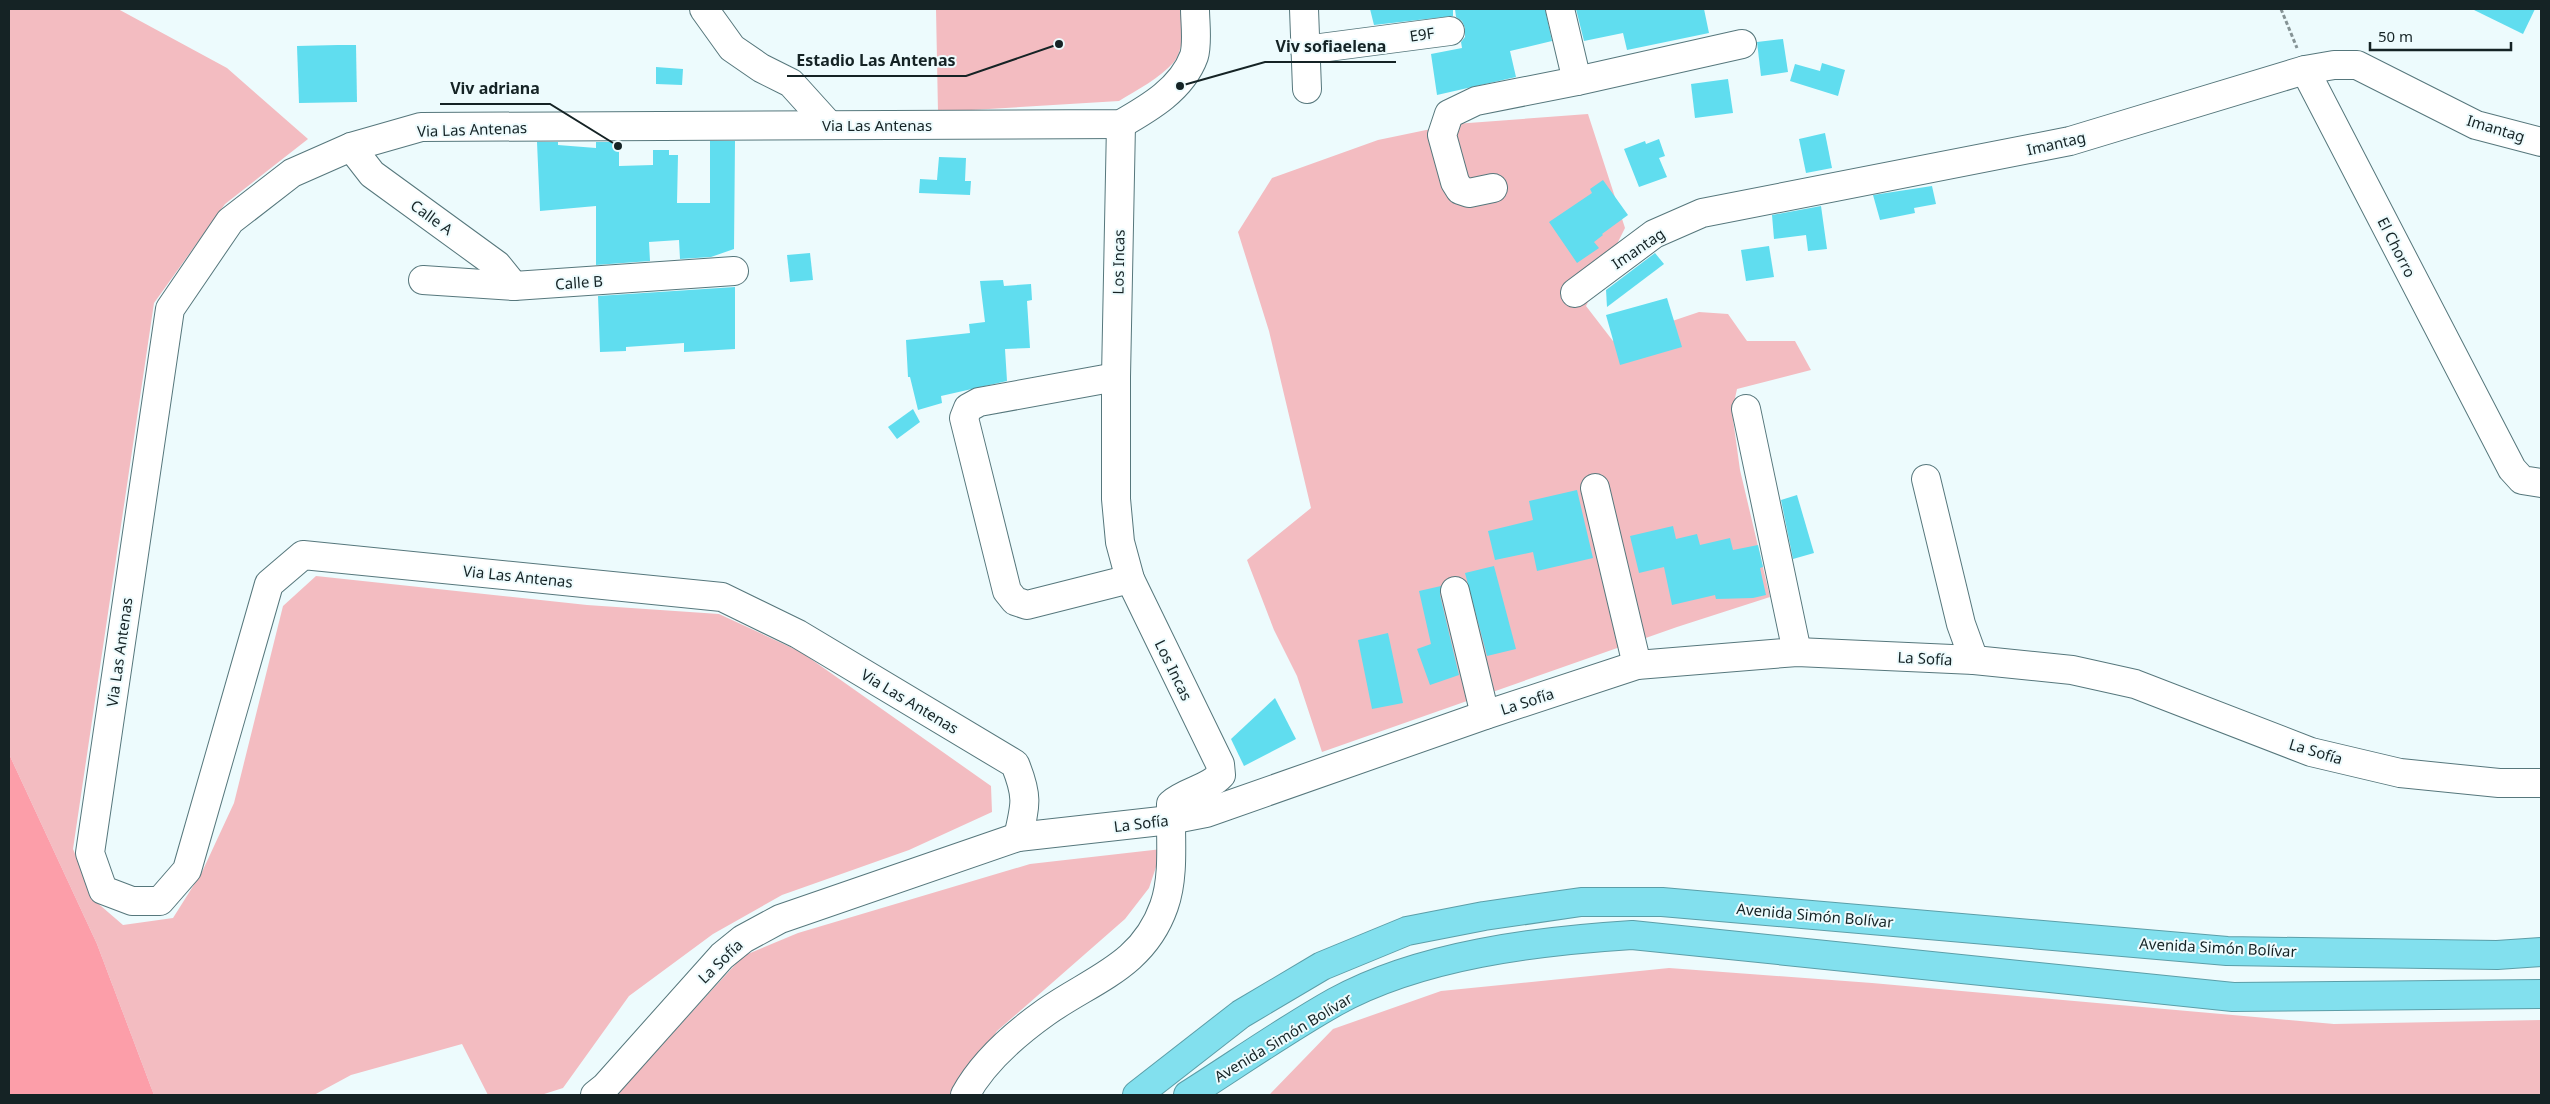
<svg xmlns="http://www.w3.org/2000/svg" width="2550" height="1104" font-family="'Noto Sans',sans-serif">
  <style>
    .green { fill: #f3bcc1 }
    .forest { fill: #fc9ea9 }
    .building { fill: #60ddef }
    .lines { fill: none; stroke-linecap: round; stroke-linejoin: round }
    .minor-casing { stroke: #56777c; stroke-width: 30 }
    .highway-casing { stroke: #5c9ea8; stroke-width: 30 }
    .path { stroke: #859395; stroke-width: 3; stroke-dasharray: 4 2.5; stroke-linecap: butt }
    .minor { stroke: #fff; stroke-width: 28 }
    .highway { stroke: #82e0ee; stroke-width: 28 }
    .labels { text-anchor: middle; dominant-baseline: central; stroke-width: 4; stroke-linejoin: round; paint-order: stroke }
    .street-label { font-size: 15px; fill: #152325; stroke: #edfbfd }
    .leader { fill: none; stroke: #152325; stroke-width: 2 }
    .callout-dot { fill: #152325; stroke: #edfbfd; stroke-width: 2 }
    .callout-label { font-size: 16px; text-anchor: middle; font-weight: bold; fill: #152325; stroke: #edfbfd; stroke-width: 4; stroke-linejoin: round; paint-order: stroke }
  </style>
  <rect width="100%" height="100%" fill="#edfbfd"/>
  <g class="green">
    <polygon points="9,9 118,9 227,68 308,139 225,204 154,303 73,849 94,900 123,925 173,918 202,872 234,803 283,606 316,576 587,605 719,614 801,652 991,786 992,812 909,850 782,895 713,934 629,996 563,1088 541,1095 488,1095 462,1044 351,1075 314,1095 154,1095 97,944 9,754"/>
    <path d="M936,9h249c0,14 -2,42 -11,53 -14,16 -37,28 -55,39l-181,11z"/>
    <polygon points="1588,114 1625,228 1586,306 1613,341 1699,312 1728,314 1747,341 1795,341 1811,370 1737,389 1732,412 1740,470 1770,597 1677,627 1322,752 1297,676 1274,630 1247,560 1311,508 1269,331 1238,232 1272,178 1378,140 1455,124"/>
    <polygon points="1162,849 1149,888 1125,919 997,1031 955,1095 616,1095 743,956 798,933 1030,864"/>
    <polygon points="1669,968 1872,983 2334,1024 2541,1020 2541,1095 1269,1095 1333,1029 1441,991"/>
  </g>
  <polygon class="forest" points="9,754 97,944 154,1095 9,1095"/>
  <g class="building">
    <polygon points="1370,9 1453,9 1453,16 1374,25"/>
    <polygon points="1455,9 1545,9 1552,41 1510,51 1516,77 1437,95 1431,54 1462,48 1461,42 1465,37 1465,28 1462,21 1456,17"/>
    <polygon points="1576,9 1704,9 1709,33 1627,50 1623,33 1584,41"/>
    <polygon points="2472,9 2535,9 2523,34"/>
    <polygon points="1783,39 1788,72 1761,76 1757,42"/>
    <polygon points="338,45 356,45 357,102 299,103 297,46"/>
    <polygon points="1822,63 1845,70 1838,96 1790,81 1795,64 1820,71"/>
    <polygon points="656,67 683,69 682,85 656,84"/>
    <polygon points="1728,79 1733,113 1695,118 1691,84"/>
    <polygon points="1825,133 1832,168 1806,173 1799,139"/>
    <polygon points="1659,139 1665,156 1659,158 1667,177 1639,187 1624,149 1645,141 1646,144"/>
    <polygon points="710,141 735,141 734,249 711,257 680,259 679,240 649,242 650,261 596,265 596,206 540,211 537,142 558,142 558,145 596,148 596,142 619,142 619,166 653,165 653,150 669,150 669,155 678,155 677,203 710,203"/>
    <polygon points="939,157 966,158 965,181 971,181 970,195 919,193 920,179 937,180"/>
    <polygon points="1603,180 1628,215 1602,234 1603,235 1594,242 1599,248 1577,263 1549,222 1592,193 1590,189"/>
    <polygon points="1932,186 1936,204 1914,208 1915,213 1880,220 1873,195"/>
    <polygon points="1821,206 1827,249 1808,251 1806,235 1774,239 1772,215"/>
    <polygon points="1769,246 1774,277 1746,281 1741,250"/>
    <polygon points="810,253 813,280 790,282 787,255"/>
    <polygon points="1655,253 1664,264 1607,307 1606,290"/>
    <polygon points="1003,280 1004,286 1031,284 1032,300 1027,301 1030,348 1005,349 1007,381 941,396 942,403 918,410 910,377 908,377 906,340 970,333 969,324 985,322 980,281"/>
    <polygon points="735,287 735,349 684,352 684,343 626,347 626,351 600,352 598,296"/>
    <polygon points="1667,298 1682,347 1620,365 1606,315"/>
    <polygon points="913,409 920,422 897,439 888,427"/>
    <polygon points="1577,490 1593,558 1537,571 1533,552 1495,560 1488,531 1533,520 1529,501"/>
    <polygon points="1797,495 1814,553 1793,559 1781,500"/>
    <polygon points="1673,526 1676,539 1697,534 1700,545 1730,538 1733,550 1758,545 1763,567 1760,568 1766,595 1753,598 1716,599 1715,595 1672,605 1664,567 1639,573 1630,536"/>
    <polygon points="1494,566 1516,649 1487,656 1465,573"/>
    <polygon points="1441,586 1440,595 1459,675 1430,685 1417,649 1431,644 1419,591"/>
    <polygon points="1388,633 1403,703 1372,709 1358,640"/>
    <polygon points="1275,698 1296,739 1244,766 1231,739"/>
  </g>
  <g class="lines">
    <g class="minor-casing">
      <g id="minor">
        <polyline points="704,9 732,48 761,68 791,83 829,125"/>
        <polyline points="1304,9 1307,89"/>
        <polyline points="1560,9 1577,81"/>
        <polyline points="1305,50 1450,31"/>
        <polyline points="2305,70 2512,469 2522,480 2541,483"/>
        <polyline points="351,147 372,174 497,265 514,286"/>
        <polyline points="1493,188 1469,193 1460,190 1455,182 1442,135 1449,114 1476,101 1577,81 1742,44"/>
        <polyline points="423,280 514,286 734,271"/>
        <polyline points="1575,293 1654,234 1702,213 2070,141 2305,70 2334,65 2357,65 2476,125 2541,142"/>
        <polyline points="1116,377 979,402 968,408 964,418 1007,591 1015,601 1027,605 1130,579"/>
        <polyline points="1746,409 1797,652"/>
        <polyline points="1926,479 1961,624 1974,660"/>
        <polyline points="1595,488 1637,665"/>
        <polyline points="1455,591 1485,715"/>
        <path d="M1018,837c8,-33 10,-41 -3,-73l-217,-130 -76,-37 -419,-42 -34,29 -82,286 -27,31h-28l-29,-11 -13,-37 80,-544 60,-88 62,-48 59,-26 70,-20 700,-3c28,-16 61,-35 73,-68 4,-13 1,-34 1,-47"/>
        <polyline points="595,1095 605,1087 722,956 743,939 780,919 1018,837 1170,820 1206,813 1485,715 1637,665 1797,652 1974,660 2072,670 2135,684 2311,752 2400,773 2499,783 2541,783"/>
        <path d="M965,1095c18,-33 50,-61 81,-83 47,-33 97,-46 118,-106 11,-31 6,-70 7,-102 15,-13 37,-15 50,-29l-1,-11 -90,-185 -10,-37 -4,-43v-122l5,-253"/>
      </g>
    </g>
    <g class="highway-casing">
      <g id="highway">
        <polyline points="1137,1095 1241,1014 1322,966 1407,931 1484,916 1581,902 1662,902 2227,951 2497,955 2541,952"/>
        <path d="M1188,1095c49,-31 97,-65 147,-93 85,-47 202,-61 297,-67l601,62 308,-3"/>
      </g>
    </g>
    <polyline class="path" points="2281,9 2297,48"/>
    <use href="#minor" class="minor"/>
    <use href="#highway" class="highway"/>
  </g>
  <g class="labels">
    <g class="street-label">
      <text transform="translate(1422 34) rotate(-8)">E9F</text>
      <text x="877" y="125">Via Las Antenas</text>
      <text transform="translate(2496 128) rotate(17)">Imantag</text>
      <text transform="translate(472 129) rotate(-2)">Via Las Antenas</text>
      <text transform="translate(2056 143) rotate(-13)">Imantag</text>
      <text transform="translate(432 217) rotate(36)">Calle A</text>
      <text transform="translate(2397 247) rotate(63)">El Chorro</text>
      <text transform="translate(1638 248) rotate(-34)">Imantag</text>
      <text transform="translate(1118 262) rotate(-89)">Los Incas</text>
      <text transform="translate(579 282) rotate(-4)">Calle B</text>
      <text transform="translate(518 576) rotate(6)">Via Las Antenas</text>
      <text transform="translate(119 652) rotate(-82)">Via Las Antenas</text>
      <text transform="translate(1925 658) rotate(3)">La Sofía</text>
      <text transform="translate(1174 670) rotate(64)">Los Incas</text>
      <text transform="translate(910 701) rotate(31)">Via Las Antenas</text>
      <text transform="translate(1527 701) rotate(-18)">La Sofía</text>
      <text transform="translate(2316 751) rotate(17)">La Sofía</text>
      <text transform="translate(1141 823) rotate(-7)">La Sofía</text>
      <text transform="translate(1815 915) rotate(5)">Avenida Simón Bolívar</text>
      <text transform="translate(2218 947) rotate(3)">Avenida Simón Bolívar</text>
      <text transform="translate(720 961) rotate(-44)">La Sofía</text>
      <text transform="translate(1283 1037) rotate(-31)">Avenida Simón Bolívar</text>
    </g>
  </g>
  <path class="leader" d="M1180 86L1265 62H1396M1059 44L966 76H787M618 146L550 104H440"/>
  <g class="callout-dot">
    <circle cx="1180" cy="86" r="5"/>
    <circle cx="1059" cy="44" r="5"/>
    <circle cx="618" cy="146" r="5"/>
  </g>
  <g class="callout-label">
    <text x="1331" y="52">Viv sofiaelena</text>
    <text x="876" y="66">Estadio Las Antenas</text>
    <text x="495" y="94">Viv adriana</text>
  </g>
  <rect width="2550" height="1104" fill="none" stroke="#152325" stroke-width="20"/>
  <path d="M2370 42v8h141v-8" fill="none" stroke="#152325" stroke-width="2.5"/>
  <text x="2378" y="42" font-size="15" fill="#152325" stroke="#edfbfd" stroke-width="4" paint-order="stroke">50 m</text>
</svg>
